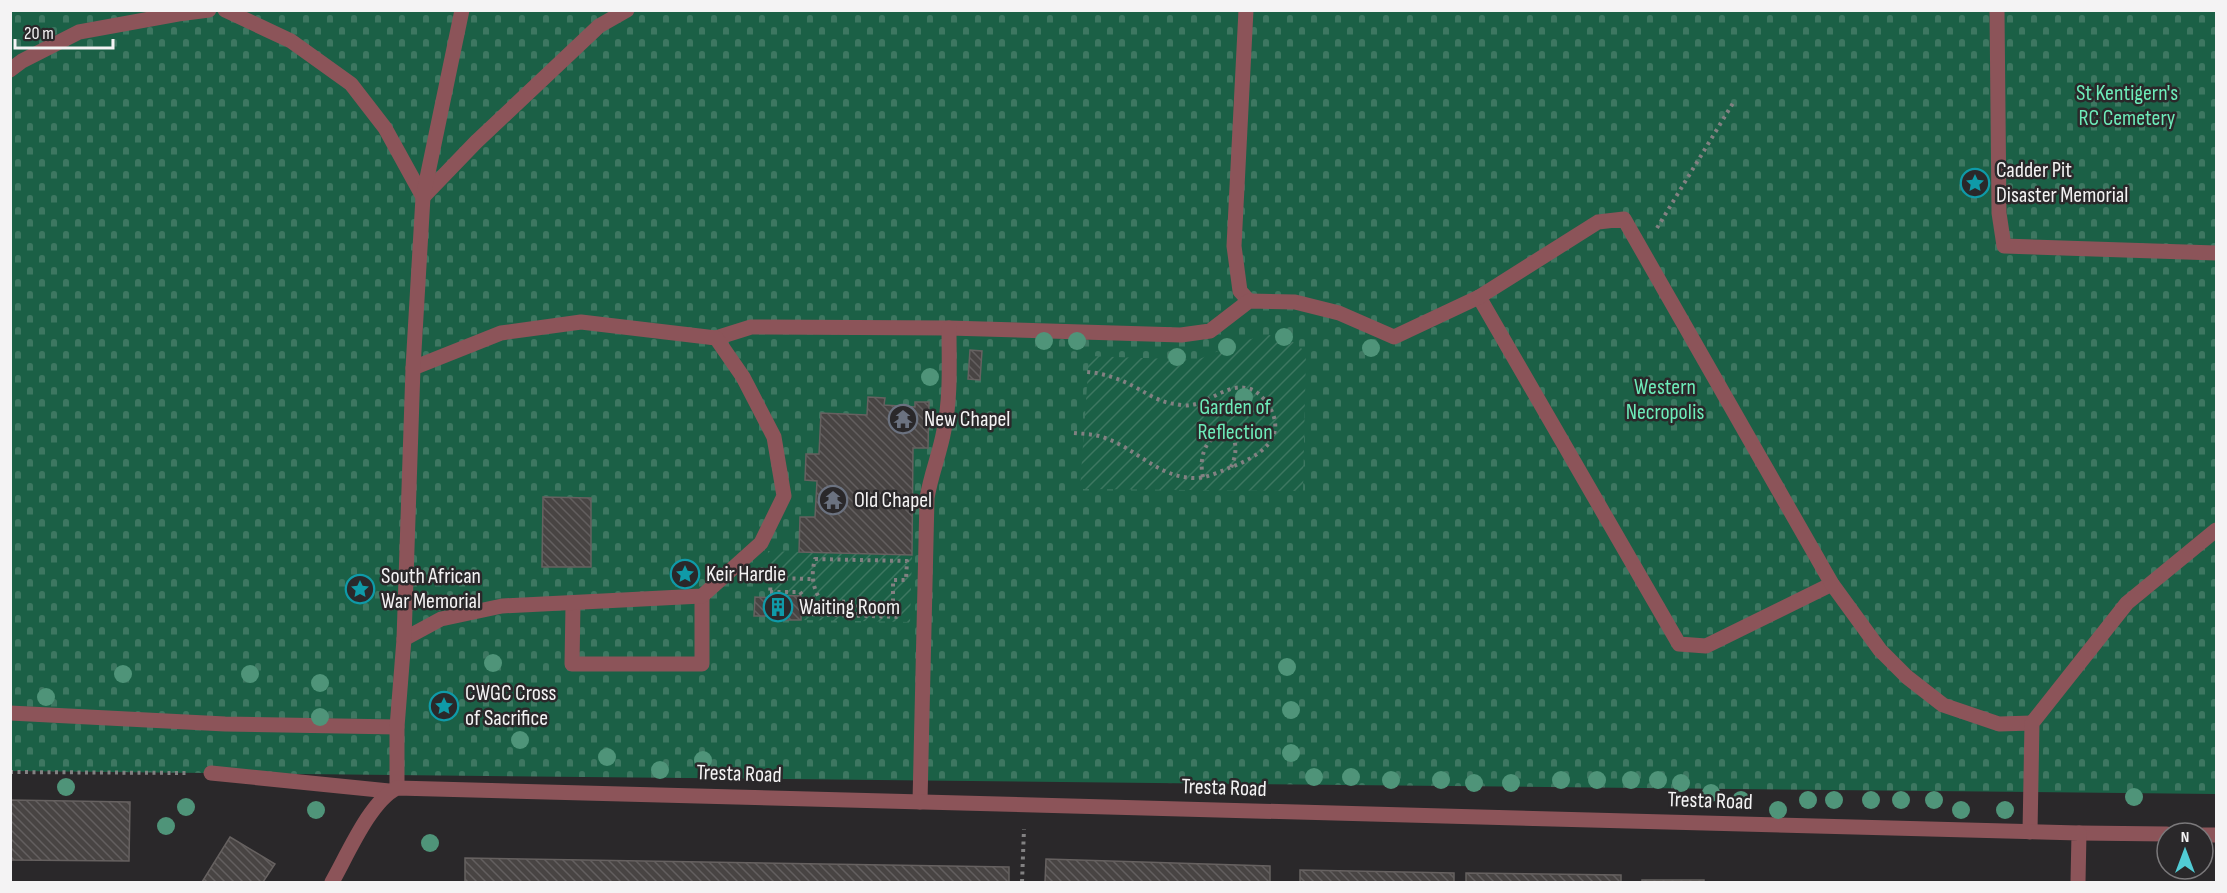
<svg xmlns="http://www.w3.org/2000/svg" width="2227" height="893" font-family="'Sofia Sans Condensed',sans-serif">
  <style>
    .cemetery { fill: url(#cemetery-stones) }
    .garden { fill: url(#garden-furrows) }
    .building { fill: url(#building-back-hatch); stroke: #666160; stroke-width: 1.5 }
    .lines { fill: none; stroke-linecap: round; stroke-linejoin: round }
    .path { stroke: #828182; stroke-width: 4; stroke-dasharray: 3 4.5; stroke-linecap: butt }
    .service { stroke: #8c5459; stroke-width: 15 }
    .minor { stroke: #8c5459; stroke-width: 15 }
    .tertiary { stroke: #8c5459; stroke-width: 15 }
    .tree { fill: #4f9479 }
    .labels { text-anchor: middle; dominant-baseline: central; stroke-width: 5; stroke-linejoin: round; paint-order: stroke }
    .park-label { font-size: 22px; fill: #6decb9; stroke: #2a282a }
    .poi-label { font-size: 22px; fill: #f4f3f4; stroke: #2a282a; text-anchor: start }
    .street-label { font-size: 22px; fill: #f4f3f4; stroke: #2a282a }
  </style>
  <defs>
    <pattern id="cemetery-stones" width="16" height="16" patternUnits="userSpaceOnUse" patternTransform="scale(1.5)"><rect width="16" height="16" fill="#1b6046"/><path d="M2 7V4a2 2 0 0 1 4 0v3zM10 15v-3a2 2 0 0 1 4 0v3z" fill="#3d7761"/></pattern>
    <pattern id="garden-furrows" width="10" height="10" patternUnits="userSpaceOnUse" patternTransform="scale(1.5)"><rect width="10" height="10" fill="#1b6046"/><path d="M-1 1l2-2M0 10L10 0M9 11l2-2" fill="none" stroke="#3d7761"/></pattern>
    <pattern id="building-back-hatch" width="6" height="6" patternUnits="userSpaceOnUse" patternTransform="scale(1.5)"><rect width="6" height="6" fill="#484443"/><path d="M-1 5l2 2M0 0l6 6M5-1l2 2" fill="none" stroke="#635f5f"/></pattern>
  </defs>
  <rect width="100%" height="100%" fill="#2a282a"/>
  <polygon class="cemetery" points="11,11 2216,11 2216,794 11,771"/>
  <g class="garden">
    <polygon points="1269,335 1293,342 1306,352 1303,491 1080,489 1089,356 1197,360 1242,341"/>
    <polygon points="768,551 912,555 910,622 801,620 801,596 774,595 774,598 767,598"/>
  </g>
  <g class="building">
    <polygon points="970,350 982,351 980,380 968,379"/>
    <polygon points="868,397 885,398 884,405 915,407 915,402 929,402 928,448 913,448 912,555 799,552 800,517 815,517 817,481 805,480 806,454 819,454 821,413 867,415"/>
    <polygon points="543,497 591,498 591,567 542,567"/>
    <polygon points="774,595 801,596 801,620 773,620 773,616 754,616 755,597 774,598"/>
    <polygon points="10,800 130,802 129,861 10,860"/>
    <polygon points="230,837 275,864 263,882 202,882"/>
    <polygon points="465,858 1009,867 1009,882 465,882"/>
    <polygon points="1046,859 1270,866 1270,882 1045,882"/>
    <polygon points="1300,870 1454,873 1454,882 1300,882"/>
    <polygon points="1466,873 1621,875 1621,882 1466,882"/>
    <rect x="1642" y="880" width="62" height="2"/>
  </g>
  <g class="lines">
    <g class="path">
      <polyline points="1657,228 1733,103"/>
      <path d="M1074,433c10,1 21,1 31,5 32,11 54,40 90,40 12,0 24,-6 34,-10 29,-11 62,-30 38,-65 -5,-7 -12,-14 -21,-15 -20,-4 -38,16 -56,17 -4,1 -10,0 -14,-1 -18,-1 -33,-14 -49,-21 -13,-6 -26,-10 -40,-11"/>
      <path d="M1203,477c-5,-20 4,-51 31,-38 3,11 1,18 -3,29"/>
      <path d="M815,559l92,2 -1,19h-13v23l-72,-2c-9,-14 -10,-27 -6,-42z"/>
      <polyline points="770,578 812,579"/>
      <polyline points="770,592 800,592 806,600 806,614 900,617"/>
      <polyline points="770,598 771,567"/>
      <polyline points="858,615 858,602"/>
      <polyline points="10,772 187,773"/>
      <polyline points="1022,882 1024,829"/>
    </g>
    <g class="service">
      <polyline points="225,10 291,41 351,84 385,128 423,197 476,142 599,26 627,10"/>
      <polyline points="1246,10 1234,246 1240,291 1249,301"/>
      <polyline points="1997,10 1999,213 2004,246 2216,253"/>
      <polyline points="10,70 22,61 79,32 178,14 209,10"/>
      <polyline points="1479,297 1679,644 1706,646 1832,584"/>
      <polyline points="716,338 751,327 949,328 1181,335 1210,331 1249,301 1295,302 1339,313 1394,337 1479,297 1598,222 1624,219 1832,584 1880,650 1907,677 1943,705 1999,724 2032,723"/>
      <polyline points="573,604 572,664 702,664 702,596"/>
      <polyline points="404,639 441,619 502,606 702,596 761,543 784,496 774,437 743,377 716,338 581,322 501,333 413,368"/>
      <polyline points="10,713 225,724 397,727"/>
      <polyline points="397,788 397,727 404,639 413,368 423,197 462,10"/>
      <path d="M920,802l7,-304c4,-24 13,-45 17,-68 7,-33 5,-68 5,-102"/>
      <polyline points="2030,832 2032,723 2127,603 2216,530"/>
    </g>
    <g class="minor">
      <polyline points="211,773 389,791"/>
      <polyline points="2079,833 2167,834"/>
      <polyline points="2203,835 2216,835"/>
    </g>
    <path class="tertiary" d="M332,882c15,-26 38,-81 65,-94l1682,45 -1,49"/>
  </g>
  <g class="tree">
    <circle cx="1284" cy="337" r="9"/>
    <circle cx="1044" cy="341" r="9"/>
    <circle cx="1077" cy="341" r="9"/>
    <circle cx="1227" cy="347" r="9"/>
    <circle cx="1371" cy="348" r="9"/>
    <circle cx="1177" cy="357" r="9"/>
    <circle cx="930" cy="377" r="9"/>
    <circle cx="1244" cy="397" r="9"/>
    <circle cx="493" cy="663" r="9"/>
    <circle cx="1287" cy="667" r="9"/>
    <circle cx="123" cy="674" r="9"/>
    <circle cx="250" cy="674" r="9"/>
    <circle cx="320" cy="683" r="9"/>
    <circle cx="46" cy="697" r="9"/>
    <circle cx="1291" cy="710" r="9"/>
    <circle cx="320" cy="717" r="9"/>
    <circle cx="520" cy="740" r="9"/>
    <circle cx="1291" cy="753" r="9"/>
    <circle cx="607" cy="757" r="9"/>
    <circle cx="703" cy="760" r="9"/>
    <circle cx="660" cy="770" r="9"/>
    <circle cx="1314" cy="777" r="9"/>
    <circle cx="1351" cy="777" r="9"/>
    <circle cx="1391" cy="780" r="9"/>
    <circle cx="1441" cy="780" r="9"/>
    <circle cx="1561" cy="780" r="9"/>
    <circle cx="1597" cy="780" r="9"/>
    <circle cx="1631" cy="780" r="9"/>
    <circle cx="1658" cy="780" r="9"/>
    <circle cx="1474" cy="783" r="9"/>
    <circle cx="1511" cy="783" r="9"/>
    <circle cx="1681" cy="783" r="9"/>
    <circle cx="66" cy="787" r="9"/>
    <circle cx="1711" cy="793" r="9"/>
    <circle cx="2134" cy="797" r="9"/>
    <circle cx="1741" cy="800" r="9"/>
    <circle cx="1808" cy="800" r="9"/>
    <circle cx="1834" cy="800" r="9"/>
    <circle cx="1871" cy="800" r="9"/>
    <circle cx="1901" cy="800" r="9"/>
    <circle cx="1934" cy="800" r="9"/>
    <circle cx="186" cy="807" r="9"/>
    <circle cx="316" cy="810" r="9"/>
    <circle cx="1778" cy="810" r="9"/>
    <circle cx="1961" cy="810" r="9"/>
    <circle cx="2005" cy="810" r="9"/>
    <circle cx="166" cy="826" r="9"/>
    <circle cx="430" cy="843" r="9"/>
  </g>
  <defs>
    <g id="sight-ring" transform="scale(1.5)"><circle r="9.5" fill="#2a282a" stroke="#0f9aa8" stroke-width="1.5"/><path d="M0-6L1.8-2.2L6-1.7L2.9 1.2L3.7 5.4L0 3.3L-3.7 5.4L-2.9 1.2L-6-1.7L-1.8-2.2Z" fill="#0f9aa8"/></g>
    <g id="temple-ring" transform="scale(1.5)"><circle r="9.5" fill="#2a282a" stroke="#6b7280" stroke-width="1.5"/><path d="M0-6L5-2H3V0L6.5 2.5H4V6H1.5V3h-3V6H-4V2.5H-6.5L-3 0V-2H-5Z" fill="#6b7280"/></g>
    <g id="building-ring" transform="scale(1.5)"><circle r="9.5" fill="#2a282a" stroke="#0f9aa8" stroke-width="1.5"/><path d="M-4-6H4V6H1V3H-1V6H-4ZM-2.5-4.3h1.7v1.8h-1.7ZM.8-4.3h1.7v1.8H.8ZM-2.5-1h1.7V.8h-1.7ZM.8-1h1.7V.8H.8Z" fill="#0f9aa8"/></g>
  </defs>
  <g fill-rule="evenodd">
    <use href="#sight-ring" x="1975" y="183"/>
    <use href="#temple-ring" x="903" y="419"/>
    <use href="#temple-ring" x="833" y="500"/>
    <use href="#sight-ring" x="685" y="574"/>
    <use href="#sight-ring" x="360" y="589"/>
    <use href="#building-ring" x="778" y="607"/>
    <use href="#sight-ring" x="444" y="706"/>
  </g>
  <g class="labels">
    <g class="park-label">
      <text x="2127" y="93">St Kentigern's<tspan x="2127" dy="25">RC Cemetery</tspan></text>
      <text x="1665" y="387">Western<tspan x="1665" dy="25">Necropolis</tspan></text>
      <text x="1235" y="407">Garden of<tspan x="1235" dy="25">Reflection</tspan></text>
    </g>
    <g class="poi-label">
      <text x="1996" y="170">Cadder Pit<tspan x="1996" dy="25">Disaster Memorial</tspan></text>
      <text x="924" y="419">New Chapel</text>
      <text x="854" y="500">Old Chapel</text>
      <text x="706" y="574">Keir Hardie</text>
      <text x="381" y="576">South African<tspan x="381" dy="25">War Memorial</tspan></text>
      <text x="799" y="607">Waiting Room</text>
      <text x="465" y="693">CWGC Cross<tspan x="465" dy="25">of Sacrifice</tspan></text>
    </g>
    <g class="street-label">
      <text transform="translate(739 774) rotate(2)">Tresta Road</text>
      <text transform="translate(1224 788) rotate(2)">Tresta Road</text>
      <text transform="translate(1710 801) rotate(2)">Tresta Road</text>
    </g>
  </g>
  <rect width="2227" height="893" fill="none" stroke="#f4f3f4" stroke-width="24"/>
  <g transform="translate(2185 851)"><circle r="28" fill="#2a282a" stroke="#7b797b" stroke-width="1.5"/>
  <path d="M0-4.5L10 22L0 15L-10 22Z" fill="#51ccd5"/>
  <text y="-9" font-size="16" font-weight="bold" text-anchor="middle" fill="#f4f3f4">N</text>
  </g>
  <path d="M15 39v9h98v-9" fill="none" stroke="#f4f3f4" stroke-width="3"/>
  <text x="24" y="39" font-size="18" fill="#f4f3f4" stroke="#2a282a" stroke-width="4.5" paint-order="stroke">20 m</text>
</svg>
